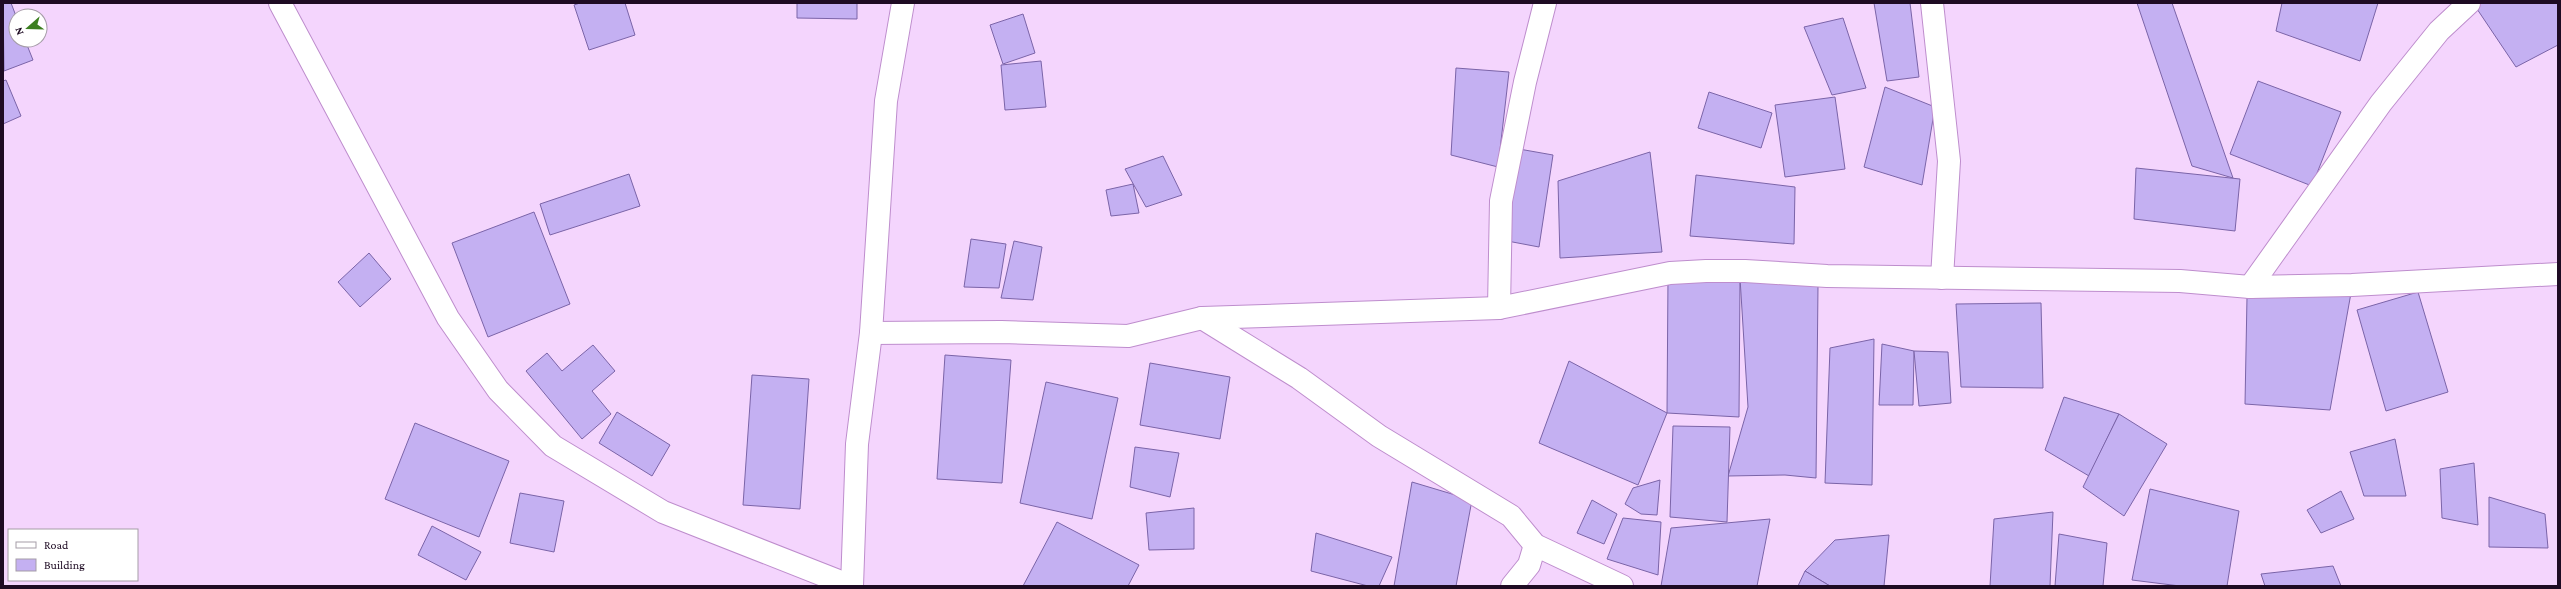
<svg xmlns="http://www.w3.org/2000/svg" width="2561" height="589" font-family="'Crimson Pro',serif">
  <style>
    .building { fill: #c4b0f2; stroke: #7b64a8 }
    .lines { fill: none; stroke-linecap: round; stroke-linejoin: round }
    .minor-casing { stroke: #be8dcd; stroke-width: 24 }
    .major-casing { stroke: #be8dcd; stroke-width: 24 }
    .minor { stroke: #fff; stroke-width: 22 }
    .major { stroke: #fff; stroke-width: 22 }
  </style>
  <rect width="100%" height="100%" fill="#f4d5fd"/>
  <g class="building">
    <polygon points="3,3 11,3 16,16 16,40 25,40 33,60 4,71"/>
    <polygon points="580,3 625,3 635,35 589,50 574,5"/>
    <polygon points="797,3 857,3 857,19 797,18"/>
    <polygon points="1874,3 1910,3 1919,77 1887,81"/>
    <polygon points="2137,3 2172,3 2233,178 2192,166"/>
    <polygon points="2282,3 2378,3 2360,61 2276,31"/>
    <polygon points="2473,3 2558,3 2558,45 2516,67"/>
    <polygon points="1023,14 1035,53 1003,64 990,25"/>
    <polygon points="1843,18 1866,88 1832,95 1804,27"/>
    <polygon points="1041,61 1046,107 1005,110 1001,65"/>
    <polygon points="1456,68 1509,72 1498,167 1451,155"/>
    <polygon points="6,80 21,116 3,124 3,81"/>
    <polygon points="2258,81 2341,112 2312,186 2230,154"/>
    <polygon points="1885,87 1935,107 1922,185 1864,167"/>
    <polygon points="1709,92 1772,113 1761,148 1698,128"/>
    <polygon points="1835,97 1845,169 1785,177 1775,105"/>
    <polygon points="1519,149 1553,155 1539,247 1502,240"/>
    <polygon points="1650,152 1662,252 1560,258 1558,181"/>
    <polygon points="1163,156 1182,195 1146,207 1125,169"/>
    <polygon points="2136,168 2240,179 2235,231 2134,219"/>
    <polygon points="629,174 640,206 550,235 540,204"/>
    <polygon points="1696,175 1795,187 1794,244 1690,236"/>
    <polygon points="1133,184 1139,213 1111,216 1106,190"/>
    <polygon points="534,212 570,304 488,337 452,243"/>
    <polygon points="971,239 1006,244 999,288 964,287"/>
    <polygon points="1014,241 1042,247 1033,300 1001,298"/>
    <polygon points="369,253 391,279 360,307 338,282"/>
    <polygon points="1668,277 1740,278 1739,417 1667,413"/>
    <polygon points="1740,278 1818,286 1816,478 1785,475 1728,476 1748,407"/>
    <polygon points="2418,292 2448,392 2386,411 2357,310"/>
    <polygon points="2351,293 2330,410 2245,404 2247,297"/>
    <polygon points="2041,303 2043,388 1961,387 1956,304"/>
    <polygon points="1874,339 1872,485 1825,483 1830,348"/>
    <polygon points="1882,344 1914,351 1913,405 1879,405"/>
    <polygon points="593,345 615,371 592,391 611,414 582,439 526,371 547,353 562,371"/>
    <polygon points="1914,351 1948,352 1951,403 1919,406"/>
    <polygon points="945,355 1011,360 1002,483 937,479"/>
    <polygon points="1569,361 1667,413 1638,485 1539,443"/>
    <polygon points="1150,363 1230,377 1220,439 1140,425"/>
    <polygon points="752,375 809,379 800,509 743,505"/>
    <polygon points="1046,382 1118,398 1092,519 1020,503"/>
    <polygon points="2064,397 2119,414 2089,476 2045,450"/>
    <polygon points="617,412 670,445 652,476 599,443"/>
    <polygon points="2119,414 2167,444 2124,516 2083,487"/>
    <polygon points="415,423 509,461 479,537 385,499"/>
    <polygon points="1673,426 1730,427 1727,522 1670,517"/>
    <polygon points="2395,439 2406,496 2364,496 2350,452"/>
    <polygon points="1135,447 1179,453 1170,497 1130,487"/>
    <polygon points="2474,463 2478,525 2442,518 2440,469"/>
    <polygon points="1660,480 1657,515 1641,514 1625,504 1633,488"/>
    <polygon points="1412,482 1472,500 1456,586 1394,586"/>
    <polygon points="2150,489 2239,511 2227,586 2180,586 2132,580"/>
    <polygon points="2341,491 2354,519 2321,533 2307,510"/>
    <polygon points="520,493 564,501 554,552 510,543"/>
    <polygon points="2489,497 2545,514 2548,548 2489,547"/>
    <polygon points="1592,500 1617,514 1604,544 1577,533"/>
    <polygon points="1194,508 1194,549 1149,550 1146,513"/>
    <polygon points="2053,512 2050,586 1990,586 1994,519"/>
    <polygon points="1623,518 1661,522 1658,575 1607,559"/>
    <polygon points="1770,519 1757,586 1661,586 1671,528"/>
    <polygon points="1057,522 1139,565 1128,586 1023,586"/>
    <polygon points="432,526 481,552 466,580 418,555"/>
    <polygon points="1316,533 1392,557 1379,586 1368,586 1311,571"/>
    <polygon points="2059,534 2107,543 2103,586 2055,586"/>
    <polygon points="1889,535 1884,586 1830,586 1805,571 1835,540"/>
    <polygon points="2333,566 2341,586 2265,586 2261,574"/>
    <polygon points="1805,571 1830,586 1798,586"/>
  </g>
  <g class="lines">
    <g class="minor-casing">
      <g id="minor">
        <polyline points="280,3 448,318 498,390 553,446 663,512 851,586"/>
        <polyline points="1932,3 1949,161 1942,278"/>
        <polyline points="2250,287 2381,103 2439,31 2469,3"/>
        <polyline points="1499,308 1501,201 1525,82 1545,3"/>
        <polyline points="1202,318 1299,378 1379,436 1511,516 1535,545 1622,586"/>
        <polyline points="871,333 1001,332 1128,336 1202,318 1499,308 1670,273 1706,271 1745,271 1827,276 2180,281 2250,287 2352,285 2558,274"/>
        <polyline points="1512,586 1529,565 1535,545"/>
      </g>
    </g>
    <g class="major-casing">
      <polyline id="major" points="852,586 857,444 871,333 886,101 903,3"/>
    </g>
    <use href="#minor" class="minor"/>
    <use href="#major" class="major"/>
  </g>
  <rect width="2561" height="589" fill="none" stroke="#1e0b23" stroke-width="8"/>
  <rect x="8" y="529" width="130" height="52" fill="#ffffff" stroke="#a59da7"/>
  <rect x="16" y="542" width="20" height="6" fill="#ffffff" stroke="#a59da7"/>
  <text x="44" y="549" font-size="12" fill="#1e0b23">Road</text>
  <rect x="16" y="559" width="20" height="12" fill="#c4b0f2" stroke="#a59da7"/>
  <text x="44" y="569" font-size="12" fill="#1e0b23">Building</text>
  <g transform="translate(28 28) rotate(250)"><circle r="19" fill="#ffffff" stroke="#a59da7"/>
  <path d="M0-3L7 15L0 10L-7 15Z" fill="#3c7f20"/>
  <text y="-6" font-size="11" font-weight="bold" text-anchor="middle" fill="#1e0b23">N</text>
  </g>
</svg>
